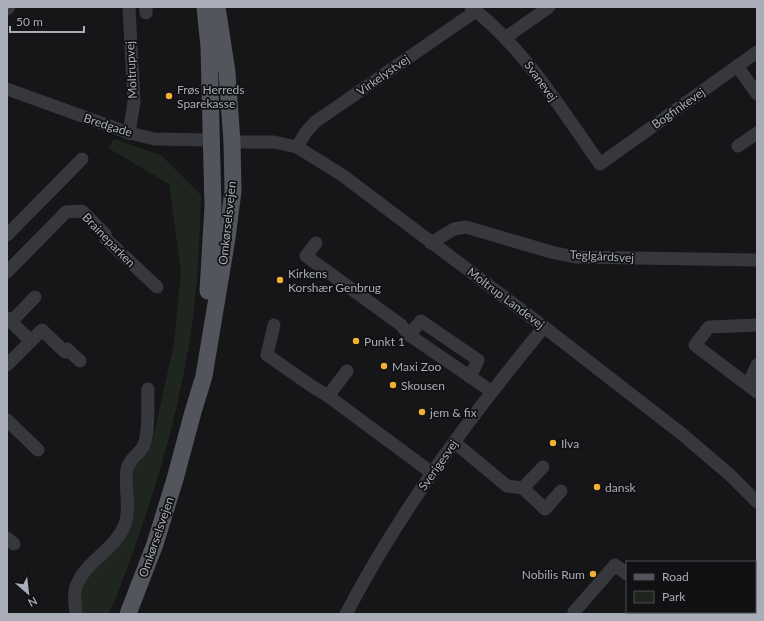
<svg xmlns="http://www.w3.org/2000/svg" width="764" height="621" font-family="Lato,sans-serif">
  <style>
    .green { fill: #1e261f }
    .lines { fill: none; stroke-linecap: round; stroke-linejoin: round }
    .minor { stroke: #37383d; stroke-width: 13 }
    .major { stroke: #53555c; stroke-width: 17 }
    .poi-dot { fill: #f2b134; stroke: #111113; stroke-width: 1.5 }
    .labels { text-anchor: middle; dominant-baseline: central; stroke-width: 3.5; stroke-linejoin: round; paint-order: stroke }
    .street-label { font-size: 12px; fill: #a8adb8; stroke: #111113 }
    .poi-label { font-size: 12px; fill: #a8adb8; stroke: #111113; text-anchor: start }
  </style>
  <rect width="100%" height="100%" fill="#161618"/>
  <path class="green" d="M114,139l47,16 40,40c-1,41 -3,82 -8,123 -10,75 -30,148 -55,220 -9,25 -18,51 -29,76h-29l-1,-20 7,-16 45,-61 3,-50 18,-23 22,-101 7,-72 -12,-87 -61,-36z"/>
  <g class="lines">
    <g class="minor">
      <polyline points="129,7 134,102 129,133"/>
      <polyline points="146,7 146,13"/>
      <path d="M471,7c54,42 90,102 129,157l157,-112"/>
      <polyline points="7,9 9,7"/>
      <polyline points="505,38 549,7"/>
      <polyline points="737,66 757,94"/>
      <polyline points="7,89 129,133 155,139 212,140"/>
      <polyline points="232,142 274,142 297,147 342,175 544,327 682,434 730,475 757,502"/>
      <polyline points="738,146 757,133"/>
      <polyline points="297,147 306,132 315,122 476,11"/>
      <polyline points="7,235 82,159"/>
      <polyline points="316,243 306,256 401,325 409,335 491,391"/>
      <polyline points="431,243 454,229 466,227 551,252 575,257 757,260"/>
      <polyline points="7,272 66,212 82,211 105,234 106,239 157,287"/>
      <polyline points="7,318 31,341 7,365"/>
      <polyline points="11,322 35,297"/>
      <polyline points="274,325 267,355 313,387 328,396"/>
      <polyline points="757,325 709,327 695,345 757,392"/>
      <polyline points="409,335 421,321 478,360 470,377"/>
      <polyline points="31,341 42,330 65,352 67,349 80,361"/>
      <polyline points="347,371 328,396 432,473"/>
      <polyline points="748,385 757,365"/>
      <polyline points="7,420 38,450"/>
      <polyline points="454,442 507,486 523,488 543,467"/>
      <polyline points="523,488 545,509 561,491"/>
      <polyline points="7,538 14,544"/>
      <polyline points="574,612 615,565 627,574"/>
      <path d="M76,614c-1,-9 -3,-22 1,-30 10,-24 39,-35 48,-60 6,-17 -1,-37 2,-55 2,-10 11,-14 16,-22 7,-12 4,-44 5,-58"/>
      <path d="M346,614c55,-105 123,-196 198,-287"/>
      <polyline points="634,614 636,612"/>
      <polyline points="756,614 757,613"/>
    </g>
    <g class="major">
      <polyline points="205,7 209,47 213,206 208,291"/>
      <polyline points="128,614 155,544 175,479 193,412 204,376 227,238 233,191 232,142 227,72 217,7"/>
    </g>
  </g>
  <g class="poi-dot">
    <circle cx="169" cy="96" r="4"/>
    <circle cx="280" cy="280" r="4"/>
    <circle cx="356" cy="341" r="4"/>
    <circle cx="384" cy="366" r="4"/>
    <circle cx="393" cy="385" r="4"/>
    <circle cx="422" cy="412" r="4"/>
    <circle cx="553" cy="443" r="4"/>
    <circle cx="597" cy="487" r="4"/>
    <circle cx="593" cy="574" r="4"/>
  </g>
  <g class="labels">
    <g class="street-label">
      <text transform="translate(131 70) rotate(-93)">Moltrupvej</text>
      <text transform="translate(383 75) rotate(-35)">Virkelystvej</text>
      <text transform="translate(541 81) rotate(54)">Svanevej</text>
      <text transform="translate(678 108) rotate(-35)">Bogfinkevej</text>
      <text transform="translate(108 125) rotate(18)">Bredgade</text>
      <text transform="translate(227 223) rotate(-84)">Omkørselsvejen</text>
      <text transform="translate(109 240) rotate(46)">Braineparken</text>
      <text transform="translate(602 256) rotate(3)">Teglgårdsvej</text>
      <text transform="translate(506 298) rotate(37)">Moltrup Landevej</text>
      <text transform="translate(438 465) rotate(-55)">Sverigesvej</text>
      <text transform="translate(156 537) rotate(-71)">Omkørselsvejen</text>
    </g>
    <g class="poi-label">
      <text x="177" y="89">Frøs Herreds<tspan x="177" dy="14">Sparekasse</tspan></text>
      <text x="288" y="273">Kirkens<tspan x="288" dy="14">Korshær Genbrug</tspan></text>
      <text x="364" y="341">Punkt 1</text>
      <text x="392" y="366">Maxi Zoo</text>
      <text x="401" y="385">Skousen</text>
      <text x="430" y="412">jem &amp; fix</text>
      <text x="561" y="443">Ilva</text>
      <text x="605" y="487">dansk</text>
      <text x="585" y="574" text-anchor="end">Nobilis Rum</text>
    </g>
  </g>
  <rect width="764" height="621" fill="none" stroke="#a8adb8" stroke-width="16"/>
  <rect x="626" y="561" width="130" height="52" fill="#111113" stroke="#4d4f55"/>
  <rect x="634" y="574" width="20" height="6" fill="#53555c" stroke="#4d4f55"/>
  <text x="662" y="581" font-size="12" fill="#a8adb8">Road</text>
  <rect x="634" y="591" width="20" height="12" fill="#1e261f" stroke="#4d4f55"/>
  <text x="662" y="601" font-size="12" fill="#a8adb8">Park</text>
  <g transform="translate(28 593) rotate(152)" stroke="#111113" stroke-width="3" paint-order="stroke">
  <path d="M0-3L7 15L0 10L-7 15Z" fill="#a8adb8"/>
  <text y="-6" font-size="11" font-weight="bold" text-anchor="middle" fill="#a8adb8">N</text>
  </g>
  <path d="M10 26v6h74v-6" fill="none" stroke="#a8adb8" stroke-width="2"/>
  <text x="16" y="26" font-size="12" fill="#a8adb8" stroke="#111113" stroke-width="3" paint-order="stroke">50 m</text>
</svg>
